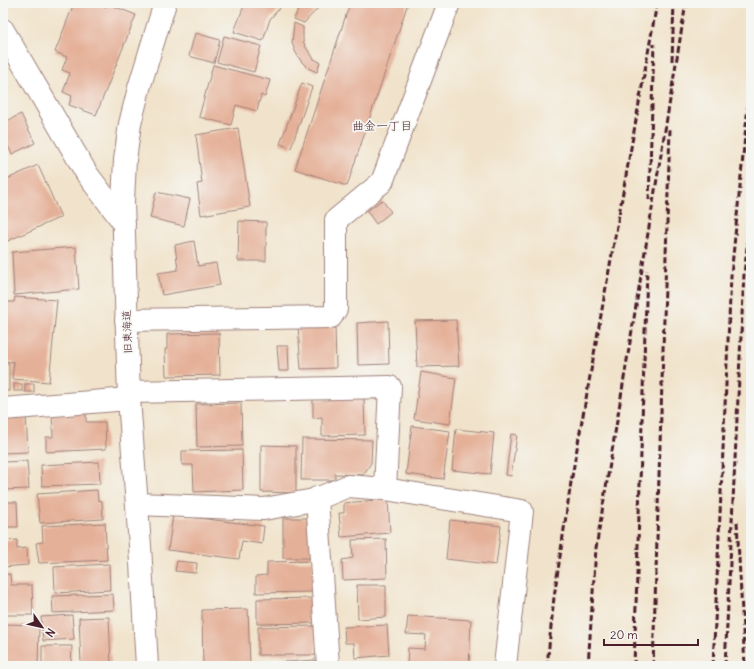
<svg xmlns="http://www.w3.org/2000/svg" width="754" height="669" font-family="Delius,'Klee One',sans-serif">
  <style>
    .building { fill: #e5b098 }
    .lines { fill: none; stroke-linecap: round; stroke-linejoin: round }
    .minor-casing { stroke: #9e817b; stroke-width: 24 }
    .minor { stroke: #fff; stroke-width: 22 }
    .rail { stroke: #4a1f2b; stroke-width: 3; stroke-dasharray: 6 3; stroke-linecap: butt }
    .labels { text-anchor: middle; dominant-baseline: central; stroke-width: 3.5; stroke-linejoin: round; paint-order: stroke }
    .street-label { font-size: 11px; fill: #4a1f2b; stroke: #f6f6f2 }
    .neighbourhood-label { font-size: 12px; fill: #4a1f2b; stroke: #f6f6f2 }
  </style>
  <rect width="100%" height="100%" fill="#f6f6f2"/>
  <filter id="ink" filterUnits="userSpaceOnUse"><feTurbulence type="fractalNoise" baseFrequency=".025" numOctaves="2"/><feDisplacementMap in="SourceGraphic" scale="8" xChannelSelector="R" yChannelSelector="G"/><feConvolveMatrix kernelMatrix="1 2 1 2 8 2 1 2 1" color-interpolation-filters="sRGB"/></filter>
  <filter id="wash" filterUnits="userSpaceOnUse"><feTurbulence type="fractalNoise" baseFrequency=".012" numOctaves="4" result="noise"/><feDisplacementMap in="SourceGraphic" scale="16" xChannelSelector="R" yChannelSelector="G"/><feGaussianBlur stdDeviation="0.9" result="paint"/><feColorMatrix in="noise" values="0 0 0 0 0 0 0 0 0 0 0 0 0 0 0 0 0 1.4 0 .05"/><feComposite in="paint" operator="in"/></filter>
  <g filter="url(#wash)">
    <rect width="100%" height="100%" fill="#f1e3cb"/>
    <g id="blocks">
      <g class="building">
        <polygon points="74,3 97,3 106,7 108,4 136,15 96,115 69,105 72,96 63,92 70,73 62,70 67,57 55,52"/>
        <polygon points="245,3 284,3 270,19 263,41 234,32"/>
        <polygon points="306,3 326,3 317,9 304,23 294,19 298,10"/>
        <polygon points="350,3 408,3 347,186 295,169"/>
        <polygon points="294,23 303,27 303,40 305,46 314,59 320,62 317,72 308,68 301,61 296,53 292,43"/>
        <polygon points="195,33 220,40 214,63 189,56"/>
        <polygon points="224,36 261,46 254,72 217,62"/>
        <polygon points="213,65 270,80 265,97 261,95 257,111 236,105 231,125 199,117"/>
        <polygon points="302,83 312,87 291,148 280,144"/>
        <polygon points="21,114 35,143 12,154 3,136 3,123"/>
        <polygon points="238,128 250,207 201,215 197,184 202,183 196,135"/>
        <polygon points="38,165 61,217 3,243 3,181"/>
        <polygon points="156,192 190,199 184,226 150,218"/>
        <polygon points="382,200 391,212 376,224 367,211"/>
        <polygon points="239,221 266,222 266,261 238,261"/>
        <polygon points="194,241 198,266 216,263 220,285 162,295 158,273 178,270 175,245"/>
        <polygon points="76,247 79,289 14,295 12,252"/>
        <polygon points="15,297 57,300 49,382 12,379 14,362 3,361 4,302 14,302"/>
        <polygon points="456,320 459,366 417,367 415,321"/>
        <polygon points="388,321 389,364 358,365 357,323"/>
        <polygon points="335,325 336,368 301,369 298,326"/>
        <polygon points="219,333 220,375 166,376 165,349 167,349 167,334"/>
        <polygon points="277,346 288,346 289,371 279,371"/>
        <rect x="3" y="363" width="6" height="28"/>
        <polygon points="421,372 456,378 450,424 414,419"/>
        <rect x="14" y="384" width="8" height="7"/>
        <rect x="25" y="384" width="9" height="8"/>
        <polygon points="364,398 365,435 322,436 322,417 313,418 313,399"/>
        <polygon points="241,403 242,446 197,447 196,404"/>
        <polygon points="86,413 86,422 105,422 106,449 46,452 46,437 53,437 52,414"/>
        <polygon points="26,415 28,452 3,453 3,416"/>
        <polygon points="412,426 450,431 443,479 406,474"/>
        <polygon points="456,429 494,433 490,474 452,470"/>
        <polygon points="511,434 517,435 511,476 506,475"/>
        <polygon points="302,439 372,440 371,463 363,475 335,474 335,480 301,480"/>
        <polygon points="261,445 296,446 296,493 261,492"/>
        <polygon points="242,450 243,490 194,492 193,465 182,465 182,451"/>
        <polygon points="27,461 29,489 3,490 3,462"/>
        <polygon points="99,462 100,484 42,486 41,465"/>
        <polygon points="97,490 98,500 102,501 103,519 40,523 37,494"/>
        <polygon points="388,499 390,533 341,537 339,513 344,513 344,503"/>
        <polygon points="3,502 17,502 18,527 3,527"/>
        <polygon points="173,515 264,526 262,544 242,541 239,559 168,550"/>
        <rect x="283" y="518" width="29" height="40"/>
        <polygon points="450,520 501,526 496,565 446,559"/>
        <polygon points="105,523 107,560 39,563 36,543 43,542 42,526"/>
        <polygon points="386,539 387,578 343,580 342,560 353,558 352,540"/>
        <polygon points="17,540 17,549 27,548 28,565 3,567 3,541"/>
        <polygon points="177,561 197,563 196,573 175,571"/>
        <polygon points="313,561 314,592 256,593 256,576 267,575 267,562"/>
        <polygon points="109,564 110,590 55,593 54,567"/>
        <polygon points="10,574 11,585 32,585 33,615 3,615 3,575"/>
        <polygon points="357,585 386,585 386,617 358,619"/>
        <polygon points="113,594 114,610 53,613 52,596"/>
        <polygon points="316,598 316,623 257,624 257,599"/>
        <polygon points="248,609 250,666 203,666 202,610"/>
        <polygon points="72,615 74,639 43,641 41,617"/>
        <polygon points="408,616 471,620 469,666 407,666 408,648 425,649 426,635 406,634"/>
        <polygon points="109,617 111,663 81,664 79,618"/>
        <polygon points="3,624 39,625 38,666 3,666"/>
        <polygon points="387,625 389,655 355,658 354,643 345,643 344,627"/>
        <polygon points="316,626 316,655 258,655 258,627"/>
        <polygon points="42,646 72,646 71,666 42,666"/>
        <polygon points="315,660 316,666 270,666 270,663"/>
      </g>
    </g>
  </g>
  <g filter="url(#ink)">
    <use href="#blocks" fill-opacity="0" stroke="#9e817b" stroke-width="1"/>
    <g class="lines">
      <g class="minor-casing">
        <g id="minor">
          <polyline points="3,30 87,174 124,223"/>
          <polyline points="126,320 331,317 336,309 336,220 382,182 449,3"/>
          <polyline points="129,392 390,387 385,489"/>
          <polyline points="3,409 129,399"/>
          <polyline points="317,498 328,666"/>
          <polyline points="137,504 264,509 314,500 348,486 385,489 522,511 505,666"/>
          <polyline points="147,666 140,546 129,399 123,201 125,160 130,124 139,88 165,3"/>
        </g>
      </g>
      <use href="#minor" class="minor"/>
      <g class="rail">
        <polyline points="672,61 674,3"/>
        <polyline points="649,200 654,44"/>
        <polyline points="737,522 745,666"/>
        <polyline points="749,640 751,588"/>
        <polyline points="547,666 554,597 571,482 657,3"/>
        <polyline points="588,666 596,548 686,3"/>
        <polyline points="634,666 647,270"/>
        <polyline points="653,666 670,129"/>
        <polyline points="713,666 731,276 751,76"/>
        <polyline points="725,666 744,274 751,213"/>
      </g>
    </g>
  </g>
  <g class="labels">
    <g class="street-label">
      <text transform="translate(127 332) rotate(-92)">旧東海道</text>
    </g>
    <g class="neighbourhood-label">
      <text x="382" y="125">曲金一丁目</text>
    </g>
  </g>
  <rect width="754" height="669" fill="none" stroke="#f6f6f2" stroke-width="16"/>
  <g transform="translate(42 627) rotate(124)" stroke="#f6f6f2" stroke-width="3" paint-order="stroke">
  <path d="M0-3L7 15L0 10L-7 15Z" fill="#4a1f2b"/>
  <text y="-6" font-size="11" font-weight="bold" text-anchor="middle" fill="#4a1f2b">N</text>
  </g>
  <path d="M604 639v6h94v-6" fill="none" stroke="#4a1f2b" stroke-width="2"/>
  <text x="610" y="639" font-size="12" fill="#4a1f2b" stroke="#f6f6f2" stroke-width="3" paint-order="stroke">20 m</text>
</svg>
